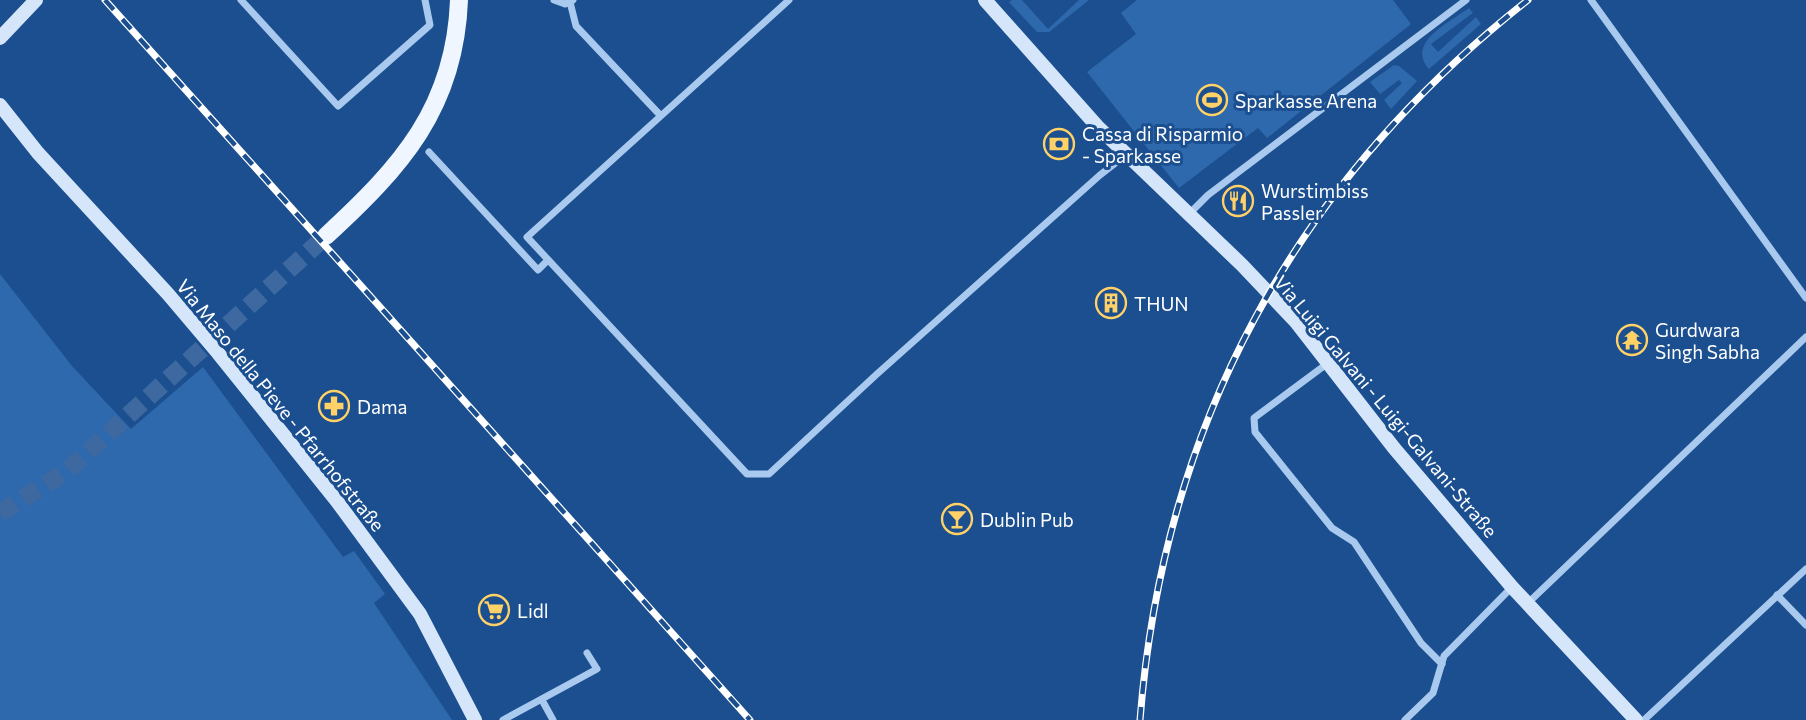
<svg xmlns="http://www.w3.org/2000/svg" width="1806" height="720" font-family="Commissioner,sans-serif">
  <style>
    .green { fill: #2e69ad }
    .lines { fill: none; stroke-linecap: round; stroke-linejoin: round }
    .primary-tunnel { stroke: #3d69a0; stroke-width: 18; stroke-dasharray: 18 9; stroke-linecap: butt }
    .street { stroke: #a9c9ee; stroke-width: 7 }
    .secondary { stroke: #d6e6fa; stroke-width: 14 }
    .primary { stroke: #f0f6ff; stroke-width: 18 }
    .rail-casing { stroke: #fff; stroke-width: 7 }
    .rail { stroke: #1b4f8f; stroke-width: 4.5; stroke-dasharray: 13; stroke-linecap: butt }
    .labels { text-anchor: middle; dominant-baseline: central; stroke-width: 6; stroke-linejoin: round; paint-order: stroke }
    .poi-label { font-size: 19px; fill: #fff; stroke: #1b4f8f; text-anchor: start }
    .street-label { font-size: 19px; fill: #fff; stroke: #1b4f8f }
  </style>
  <rect width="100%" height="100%" fill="#1b4f8f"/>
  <g class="green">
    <polygon points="1012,0 1022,0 1048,29 1079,0 1089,0 1049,32 1037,32 1009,2"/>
    <polygon points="1137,0 1393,0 1411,24 1267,138 1258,128 1179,188 1087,72 1136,34 1121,13"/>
    <path d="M1469,8l4,5 -42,31 7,8 38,-35 5,7 -52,45c-23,-27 20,-46 40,-61z"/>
    <polygon points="1394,65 1399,66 1417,81 1391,109 1384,100 1402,83 1399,80 1380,94 1370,82"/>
    <polygon points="0,274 72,366 131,429 203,367 343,557 354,551 385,594 374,603 452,720 0,720"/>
  </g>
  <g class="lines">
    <polyline class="primary-tunnel" points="0,513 67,471 326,236"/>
    <g class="street">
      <polyline points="241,0 338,106 430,25 425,0"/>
      <polyline points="554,0 565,4 573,0"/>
      <polyline points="789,0 527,237 747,474 769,474 877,374 1100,175 1127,154"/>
      <polyline points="1591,0 1806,298"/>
      <polyline points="570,2 576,26 660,115"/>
      <polyline points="429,152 538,270 548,260"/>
      <polyline points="1189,214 1208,195 1466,0"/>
      <polyline points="1328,363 1254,418 1255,432 1332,528 1354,542 1421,643 1442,664"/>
      <polyline points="1777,595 1806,625"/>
      <polyline points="1528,603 1806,337"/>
      <polyline points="542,700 553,720"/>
      <polyline points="503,720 597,669 587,653"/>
      <polyline points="1405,720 1433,693 1444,656 1512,587"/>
      <polyline points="1644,720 1806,569"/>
    </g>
    <g class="secondary">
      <polyline points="985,0 1097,126 1242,265 1296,322 1394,448 1512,587 1636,720"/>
      <polyline points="0,38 36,0"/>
      <polyline points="0,105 38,153 168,294 218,353 336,500 420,614 475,720"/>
    </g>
    <path class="primary" d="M326,236c75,-69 129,-128 133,-236"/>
    <g class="rail-casing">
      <g id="rail">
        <polyline points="105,0 750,720"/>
        <path d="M1140,720c23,-296 155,-537 388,-720"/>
      </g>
    </g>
    <use href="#rail" class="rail"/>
  </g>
  <defs>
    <g id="stadium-ring" transform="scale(1.575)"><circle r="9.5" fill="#1b4f8f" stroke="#ffd166" stroke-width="1.5"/><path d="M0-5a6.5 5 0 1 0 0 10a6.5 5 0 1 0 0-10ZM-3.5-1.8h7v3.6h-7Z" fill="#ffd166"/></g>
    <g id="bank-ring" transform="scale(1.575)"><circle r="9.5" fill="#1b4f8f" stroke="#ffd166" stroke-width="1.5"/><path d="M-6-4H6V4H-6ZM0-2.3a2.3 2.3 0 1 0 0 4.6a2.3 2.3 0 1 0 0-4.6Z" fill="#ffd166"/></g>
    <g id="restaurant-ring" transform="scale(1.575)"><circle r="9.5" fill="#1b4f8f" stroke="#ffd166" stroke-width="1.5"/><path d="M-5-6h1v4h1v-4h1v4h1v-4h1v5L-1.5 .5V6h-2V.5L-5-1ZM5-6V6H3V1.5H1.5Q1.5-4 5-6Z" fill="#ffd166"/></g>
    <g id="building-ring" transform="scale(1.575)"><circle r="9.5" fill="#1b4f8f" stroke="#ffd166" stroke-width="1.5"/><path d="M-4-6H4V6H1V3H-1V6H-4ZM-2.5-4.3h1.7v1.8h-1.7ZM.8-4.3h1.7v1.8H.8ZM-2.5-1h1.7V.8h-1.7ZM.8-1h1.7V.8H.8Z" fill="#ffd166"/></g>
    <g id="temple-ring" transform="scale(1.575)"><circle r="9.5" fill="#1b4f8f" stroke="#ffd166" stroke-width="1.5"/><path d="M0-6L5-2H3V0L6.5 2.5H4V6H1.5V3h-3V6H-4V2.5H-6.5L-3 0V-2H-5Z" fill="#ffd166"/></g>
    <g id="pharmacy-ring" transform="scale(1.575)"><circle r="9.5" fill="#1b4f8f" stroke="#ffd166" stroke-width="1.5"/><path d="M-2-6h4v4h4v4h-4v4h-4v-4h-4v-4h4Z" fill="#ffd166"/></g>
    <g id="bar-ring" transform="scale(1.575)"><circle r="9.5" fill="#1b4f8f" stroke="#ffd166" stroke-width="1.5"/><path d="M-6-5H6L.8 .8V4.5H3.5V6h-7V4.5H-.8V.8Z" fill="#ffd166"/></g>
    <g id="supermarket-ring" transform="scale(1.575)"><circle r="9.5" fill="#1b4f8f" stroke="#ffd166" stroke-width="1.5"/><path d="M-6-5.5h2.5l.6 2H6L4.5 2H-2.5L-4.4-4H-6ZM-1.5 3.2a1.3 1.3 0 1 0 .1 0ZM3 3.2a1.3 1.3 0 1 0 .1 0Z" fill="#ffd166"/></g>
  </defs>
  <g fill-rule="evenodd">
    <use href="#stadium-ring" x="1212" y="100"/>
    <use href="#bank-ring" x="1059" y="144"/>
    <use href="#restaurant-ring" x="1238" y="201"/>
    <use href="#building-ring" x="1111" y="303"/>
    <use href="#temple-ring" x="1632" y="340"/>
    <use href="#pharmacy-ring" x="334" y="406"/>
    <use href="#bar-ring" x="957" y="519"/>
    <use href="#supermarket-ring" x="494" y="610"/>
  </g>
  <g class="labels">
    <g class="poi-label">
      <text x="1235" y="100">Sparkasse Arena</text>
      <text x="1082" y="133">Cassa di Risparmio<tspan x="1082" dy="22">- Sparkasse</tspan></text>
      <text x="1261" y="190">Wurstimbiss<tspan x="1261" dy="22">Passler</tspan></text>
      <text x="1134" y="303">THUN</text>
      <text x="1655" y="329">Gurdwara<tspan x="1655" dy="22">Singh Sabha</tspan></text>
      <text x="357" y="406">Dama</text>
      <text x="980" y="519">Dublin Pub</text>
      <text x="517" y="610">Lidl</text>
    </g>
    <g class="street-label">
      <text transform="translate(281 405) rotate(51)">Via Maso della Pieve - Pfarrhofstraße</text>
      <text transform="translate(1386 406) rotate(50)">Via Luigi Galvani - Luigi-Galvani-Straße</text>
    </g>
  </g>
</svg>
